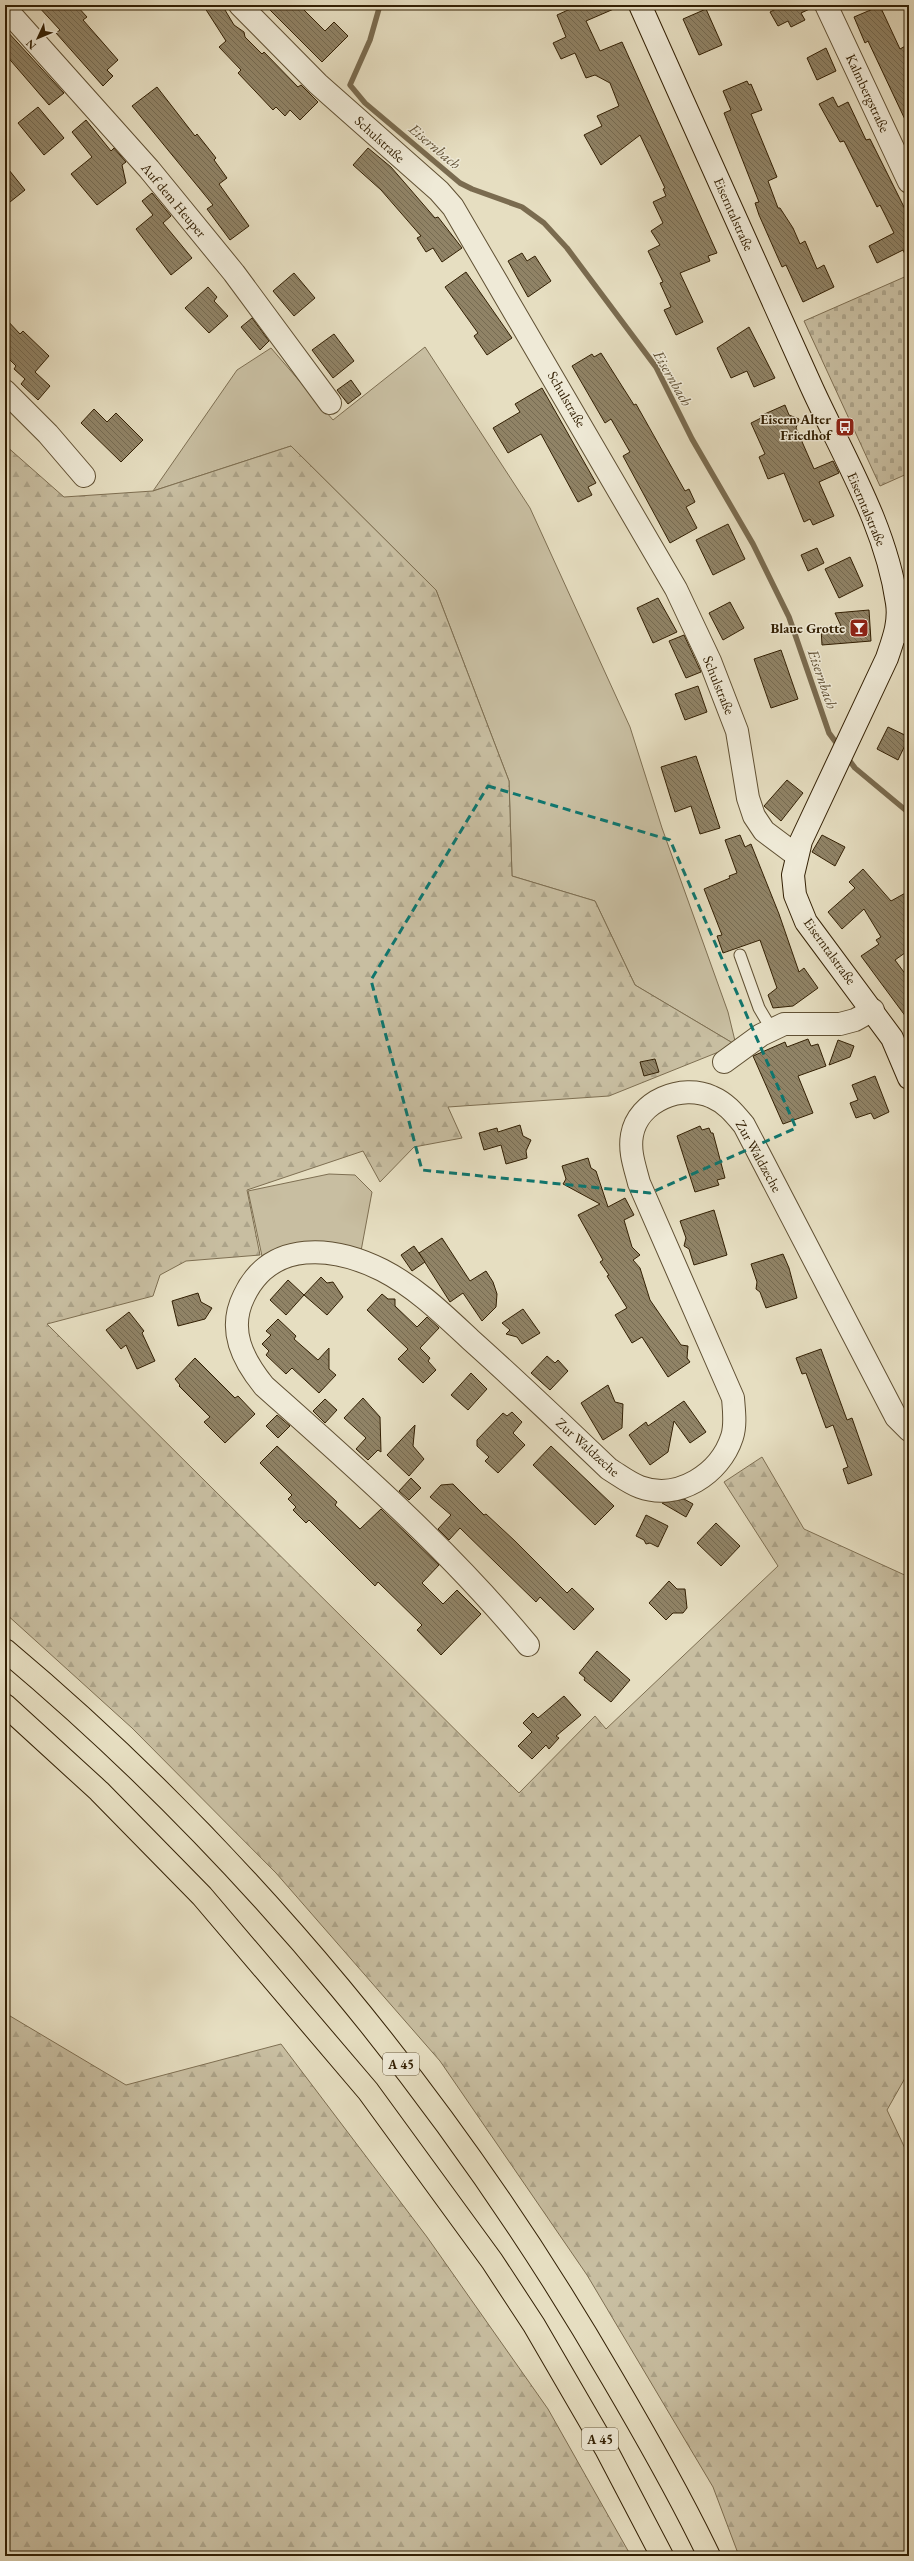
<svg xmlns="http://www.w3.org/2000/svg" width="914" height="2561" font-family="'EB Garamond',serif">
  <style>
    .green { fill: #c8bea1; stroke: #7e6f52 }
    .forest { fill: url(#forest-firs); stroke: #7e6f52 }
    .cemetery { fill: url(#cemetery-stones); stroke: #7e6f52 }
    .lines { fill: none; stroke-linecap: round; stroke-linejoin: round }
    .stream { stroke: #7a6b4f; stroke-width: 5.5 }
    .building { fill: url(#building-back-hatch); stroke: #332004 }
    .service-casing { stroke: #605033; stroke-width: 13 }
    .minor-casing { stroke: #605033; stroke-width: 24 }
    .secondary-casing { stroke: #332004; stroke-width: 24 }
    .motorway-casing { stroke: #332004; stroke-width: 24 }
    .service { stroke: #efead7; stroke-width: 11 }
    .minor { stroke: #efead7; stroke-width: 22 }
    .secondary { stroke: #efead7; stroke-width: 22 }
    .motorway { stroke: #e6dec1; stroke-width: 22 }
    .marked { fill: none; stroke: #0f766e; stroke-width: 3; stroke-dasharray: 8 5; stroke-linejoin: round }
    .labels { text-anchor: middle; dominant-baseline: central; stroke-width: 3; stroke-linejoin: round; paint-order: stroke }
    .shield { fill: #efead7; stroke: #6b5d43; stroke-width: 1 }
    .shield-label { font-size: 13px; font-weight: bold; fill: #332004 }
    .street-label { font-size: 14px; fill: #332004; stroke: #efead7 }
    .poi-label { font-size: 14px; font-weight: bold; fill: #332004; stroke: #efead7; text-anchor: end }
    .water-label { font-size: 15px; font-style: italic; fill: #5c4c30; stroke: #efead7 }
  </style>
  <defs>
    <pattern id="forest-firs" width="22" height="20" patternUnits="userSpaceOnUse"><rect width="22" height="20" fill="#c8bea1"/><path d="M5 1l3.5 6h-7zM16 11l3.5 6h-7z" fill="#aca389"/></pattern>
    <pattern id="cemetery-stones" width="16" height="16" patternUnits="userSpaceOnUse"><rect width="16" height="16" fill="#c8bea1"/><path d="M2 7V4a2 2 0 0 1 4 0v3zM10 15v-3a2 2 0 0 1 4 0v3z" fill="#aca389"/></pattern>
    <pattern id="building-back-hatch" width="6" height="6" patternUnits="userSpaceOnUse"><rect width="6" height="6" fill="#908366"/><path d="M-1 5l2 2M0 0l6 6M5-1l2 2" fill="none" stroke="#766b52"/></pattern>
  </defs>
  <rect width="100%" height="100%" fill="#e6dec1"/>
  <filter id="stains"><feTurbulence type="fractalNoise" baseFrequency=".005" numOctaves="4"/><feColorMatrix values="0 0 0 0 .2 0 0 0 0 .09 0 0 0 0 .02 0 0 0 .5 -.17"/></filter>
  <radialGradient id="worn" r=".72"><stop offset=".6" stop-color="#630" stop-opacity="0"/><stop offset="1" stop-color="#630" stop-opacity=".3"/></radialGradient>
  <g class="green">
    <polygon points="425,347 530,508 630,727 662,828 728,1012 736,1045 635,985 595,901 512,876 509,781 436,590 291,446 153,491 237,370 271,348 333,420"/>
    <path d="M329,1174l26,1 17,17 -11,59c-41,-11 -60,-14 -99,5l-14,-65z"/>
  </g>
  <g class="forest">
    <polygon points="5,445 64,497 153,491 291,446 436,590 509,781 512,876 595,901 635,985 736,1045 609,1096 448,1107 462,1138 414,1147 380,1182 363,1151 247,1190 260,1255 186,1261 160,1275 153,1296 47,1324 519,1793 595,1716 606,1729 778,1566 724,1482 762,1457 804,1529 909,1577 909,2071 887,2110 909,2157 909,2556 739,2556 713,2487 587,2275 440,2061 276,1873 132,1728 5,1613"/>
    <polygon points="5,2013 126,2085 281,2044 427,2237 548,2409 631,2556 5,2556"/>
  </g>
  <polygon class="cemetery" points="909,275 909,473 880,486 804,321"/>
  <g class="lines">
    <g class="stream">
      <polyline points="380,5 370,40 350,85 365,103 460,183 472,189 522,207 544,223 567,248 656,367 692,439 753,544 789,617 829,733 840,748"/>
      <polyline points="846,756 855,768 909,813"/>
    </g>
  </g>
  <g class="building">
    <polygon points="37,5 76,5 87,17 83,20 118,60 107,70 113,76 103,86 56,33 60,30"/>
    <polygon points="203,5 222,5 234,25 244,32 245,37 262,54 264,52 298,87 301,85 318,102 300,120 290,110 285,116 276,107 273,110 238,73 241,70 219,47 226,41"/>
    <polygon points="265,5 299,5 325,31 334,22 348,36 322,62"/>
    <polygon points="579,5 623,5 586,21 600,51 622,42 717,253 708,256 710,261 680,273 703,322 676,335 664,310 671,307 660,283 663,282 648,251 660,245 651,231 663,223 653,202 666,196 663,189 665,188 640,135 601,165 584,135 602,126 597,116 619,106 610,83 595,75 586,78 575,53 561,59 553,43 566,37 557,15"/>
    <polygon points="779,5 814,5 814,7 801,13 805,20 791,27 788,21 778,26 770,12 780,7"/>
    <polygon points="880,6 900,49 909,44 909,128 868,41 865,43 854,17"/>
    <polygon points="706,9 722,45 699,55 683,19"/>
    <polygon points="5,29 64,93 49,105 5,54"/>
    <polygon points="826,48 836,71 817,80 807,58"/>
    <polygon points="747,81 749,85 751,84 762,110 751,114 777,177 768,181 778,208 780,208 793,228 800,244 805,241 817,269 824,265 834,287 803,302 786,265 782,267 759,215 755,203 759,202 724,113 731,110 723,91"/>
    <polygon points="157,87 195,136 197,134 216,158 214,160 227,178 219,184 249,226 230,240 207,209 213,205 132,106"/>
    <polygon points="833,97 838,107 848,102 866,140 870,139 909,217 909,263 903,250 877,263 869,246 894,233 880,205 877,207 844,141 840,142 819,104"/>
    <polygon points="38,107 64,138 44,155 18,123"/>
    <polygon points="86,120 111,151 114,148 126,162 122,165 126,183 97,205 71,174 92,157 72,132"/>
    <polygon points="368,148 391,167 435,218 438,217 462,248 442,262 433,248 426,252 417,238 421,236 381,190 353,165"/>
    <polygon points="5,165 25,190 5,206"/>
    <polygon points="152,193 171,216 163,223 192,258 171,275 136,229 153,215 142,201"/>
    <polygon points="522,253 527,261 535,256 551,281 528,297 508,261"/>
    <polygon points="466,272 512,338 487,355 474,336 478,333 445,287"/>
    <polygon points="294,273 315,298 294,316 273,291"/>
    <polygon points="208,287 217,297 214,301 228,316 209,333 185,308"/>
    <polygon points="5,318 20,334 23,331 49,356 35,372 50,386 38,400 21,384 25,379 14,369 16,366 5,355"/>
    <polygon points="252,318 269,341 260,350 241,327"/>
    <polygon points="749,327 775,378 754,387 747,371 731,378 717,348"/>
    <polygon points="334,334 354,361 333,378 312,350"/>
    <polygon points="601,353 634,405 636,404 685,491 689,489 695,502 686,507 697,528 670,543 623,456 630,452 611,419 605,423 572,366 592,354 594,357"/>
    <polygon points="351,380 361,394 348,404 337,390"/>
    <polygon points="542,388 596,483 588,487 592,495 578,502 541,434 508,453 493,428 520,412 515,404"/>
    <polygon points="785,405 789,415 799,419 796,428 814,469 833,461 839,473 819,482 834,516 813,525 810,519 804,522 784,473 768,479 759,457 765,454 751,423 761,418 760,416"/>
    <polygon points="94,409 107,422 116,413 143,440 121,462 81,423"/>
    <polygon points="728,524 745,559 713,575 696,540"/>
    <polygon points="817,548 824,563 808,571 801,555"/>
    <polygon points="850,557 863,586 839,598 825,569"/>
    <polygon points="658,598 677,632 653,643 637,608"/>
    <polygon points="730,602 744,628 723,640 709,613"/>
    <polygon points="869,610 871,641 822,645 821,628 841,626 835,613"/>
    <polygon points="684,635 701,672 686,678 669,641"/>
    <polygon points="781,650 798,699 771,708 754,659"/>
    <polygon points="698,686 707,712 685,720 675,694"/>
    <polygon points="888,727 909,737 898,760 877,749"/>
    <polygon points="696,756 720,828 700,834 691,806 675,812 661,767"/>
    <polygon points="787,780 803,793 781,821 764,806"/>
    <polygon points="740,835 745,847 751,844 779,914 799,972 804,968 818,988 793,1006 773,1008 768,995 777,988 760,940 723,953 717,936 722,935 704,889 730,878 729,876 737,873 725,840"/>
    <polygon points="822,835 845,847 835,866 812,852"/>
    <polygon points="863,869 891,901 909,891 909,950 895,960 909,979 909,1021 861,956 879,944 876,940 881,937 864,909 842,929 828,912 855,888 849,882"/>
    <polygon points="808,1039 811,1046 818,1044 826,1066 798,1076 813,1113 783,1124 753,1056 785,1042 787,1047"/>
    <polygon points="838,1040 854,1046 850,1057 829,1065"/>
    <polygon points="655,1059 659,1072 644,1076 640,1062"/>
    <polygon points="875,1076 889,1112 874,1119 871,1113 856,1118 850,1103 858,1100 852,1085"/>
    <polygon points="520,1125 523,1136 531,1140 526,1151 527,1158 506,1164 501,1145 484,1150 479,1133 497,1128 498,1132"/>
    <polygon points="700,1126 702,1130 709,1128 711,1133 713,1133 725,1178 717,1180 719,1185 695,1192 677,1136"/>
    <polygon points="588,1158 591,1168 596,1171 608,1207 625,1198 634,1215 624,1220 632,1247 640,1255 633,1260 640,1268 650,1300 681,1345 688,1346 687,1358 690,1362 668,1377 642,1337 632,1343 615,1315 627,1308 607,1276 609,1275 600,1262 603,1260 578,1215 600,1204 563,1184 566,1179 562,1166"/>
    <polygon points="714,1210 727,1255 694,1265 689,1249 684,1246 686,1238 680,1221"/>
    <polygon points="442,1238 470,1281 486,1271 493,1282 497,1294 496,1307 482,1321 463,1293 450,1302 419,1253"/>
    <polygon points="414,1246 425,1262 412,1271 401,1255"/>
    <polygon points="783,1254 789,1268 797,1298 766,1308 760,1292 756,1289 757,1282 751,1264"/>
    <polygon points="321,1277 327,1283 333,1282 343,1297 327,1315 304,1295"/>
    <polygon points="288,1280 304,1295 286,1315 270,1300"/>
    <polygon points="198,1293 201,1302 212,1308 205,1319 178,1326 172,1301"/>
    <polygon points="382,1294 388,1299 395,1299 395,1306 417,1327 427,1317 439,1328 420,1348 430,1358 428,1361 436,1370 423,1383 398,1359 408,1349 367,1310"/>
    <polygon points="523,1309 540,1333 522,1344 517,1337 506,1334 510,1330 502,1323"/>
    <polygon points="129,1312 144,1331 142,1333 155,1361 137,1369 126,1345 121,1349 106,1330"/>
    <polygon points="278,1319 296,1336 294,1339 318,1360 329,1348 329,1369 336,1375 319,1393 292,1368 286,1374 266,1355 269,1351 262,1344 271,1335 266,1331"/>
    <polygon points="821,1349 847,1420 852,1418 872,1475 848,1484 843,1469 848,1467 833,1425 826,1428 806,1373 802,1374 796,1358"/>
    <polygon points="547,1356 555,1363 558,1360 568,1371 550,1390 531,1373"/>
    <polygon points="195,1358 235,1398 238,1396 255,1414 225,1443 204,1422 210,1417 179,1386 180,1385 175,1379"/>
    <polygon points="471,1373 487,1389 468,1410 451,1395"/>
    <polygon points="608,1385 615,1402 623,1404 622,1428 603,1440 581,1403"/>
    <polygon points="363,1398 380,1417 381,1452 378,1450 368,1460 356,1449 366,1438 344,1418"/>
    <polygon points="325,1399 337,1410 325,1423 313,1411"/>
    <polygon points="684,1401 706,1432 690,1443 674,1421 668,1452 650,1465 629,1435 646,1422 648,1426"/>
    <polygon points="512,1412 522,1422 513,1433 525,1445 498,1473 485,1461 489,1457 477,1446 477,1440 503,1413 507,1416"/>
    <polygon points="277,1415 290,1426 278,1438 266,1426"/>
    <polygon points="415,1425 413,1446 424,1459 409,1476 387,1455"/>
    <polygon points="277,1446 337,1502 335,1505 360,1529 381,1509 439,1565 422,1583 443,1604 457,1590 481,1614 441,1655 417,1630 422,1625 378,1582 375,1586 309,1520 306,1523 293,1510 296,1507 288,1499 292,1495 260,1463"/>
    <polygon points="551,1446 614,1506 595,1525 533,1465"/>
    <polygon points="411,1478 421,1488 409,1500 399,1491"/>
    <polygon points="453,1484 484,1515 486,1514 515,1541 567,1593 572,1588 594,1609 574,1630 540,1597 536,1602 460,1528 449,1540 438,1529 451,1515 430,1497 441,1485"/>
    <polygon points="684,1499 693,1504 686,1517 662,1503"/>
    <polygon points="646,1515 668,1526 658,1547 650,1543 646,1544 644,1540 636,1536"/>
    <polygon points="716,1523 740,1546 721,1566 697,1543"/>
    <polygon points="669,1581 677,1589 685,1589 687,1608 683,1613 673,1613 666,1620 649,1603"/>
    <polygon points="597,1651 630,1680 611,1702 584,1680 585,1678 579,1673"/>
    <polygon points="564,1696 581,1715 556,1736 559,1738 549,1749 546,1745 532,1759 518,1746 532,1732 523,1723 533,1713 538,1718"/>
  </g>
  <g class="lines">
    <g class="service-casing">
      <polyline id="service" points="740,955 759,1008 772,1030"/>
    </g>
    <g class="minor-casing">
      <g id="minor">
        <polyline points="240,5 318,84 439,191 453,207 676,589 710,661 737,731 748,798 754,816 764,831 796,855"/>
        <polyline points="826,5 909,182"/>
        <polyline points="5,8 149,169 234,273 330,403"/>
        <polyline points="5,391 48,434 84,476"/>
        <polyline points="897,630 909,633"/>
        <polyline points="724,1062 761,1035 784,1024 840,1024 855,1020 873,1010"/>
        <path d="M528,1645c-79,-96 -172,-177 -264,-259 -21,-26 -37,-56 -20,-90 27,-57 90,-50 138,-26 35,18 62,45 90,71 47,42 92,85 137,128 10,6 20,14 31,18 38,14 80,-13 92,-50 4,-12 2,-26 1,-39l-94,-215c-4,-16 -10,-31 -7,-48 6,-34 50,-52 80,-38 14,6 22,16 32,28l152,292 13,13"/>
      </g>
    </g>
    <g class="secondary-casing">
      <path id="secondary" d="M640,5c57,128 115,256 172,383 32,70 74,138 85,215 3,20 -4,37 -10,55l-86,183 -8,34 2,20 11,27 86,116 17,40"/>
    </g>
    <g class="motorway-casing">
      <g id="motorway">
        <path d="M5,1650c243,204 448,454 607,728 34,58 68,117 97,178"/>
        <polyline points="5,1705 99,1791 202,1896 368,2091 492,2261 534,2325 606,2449 662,2556"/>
      </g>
    </g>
    <use href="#service" class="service"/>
    <use href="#minor" class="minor"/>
    <use href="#secondary" class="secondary"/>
    <use href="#motorway" class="motorway"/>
  </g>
  <path class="marked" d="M488,786l182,54 126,288 -146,65 -228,-23 -51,-190z"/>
  <defs>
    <g id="bus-square" transform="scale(1)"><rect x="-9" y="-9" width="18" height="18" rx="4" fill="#8f2418" stroke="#efead7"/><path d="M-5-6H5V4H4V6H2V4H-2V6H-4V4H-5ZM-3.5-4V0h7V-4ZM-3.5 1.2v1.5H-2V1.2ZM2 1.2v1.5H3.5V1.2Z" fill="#fff"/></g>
    <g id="bar-square" transform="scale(1)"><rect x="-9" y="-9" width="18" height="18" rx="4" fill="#8f2418" stroke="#efead7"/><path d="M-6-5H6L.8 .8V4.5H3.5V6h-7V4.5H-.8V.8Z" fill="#fff"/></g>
  </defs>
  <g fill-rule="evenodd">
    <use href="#bus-square" x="845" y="427"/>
    <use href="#bar-square" x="859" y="628"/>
  </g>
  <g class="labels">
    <g class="shield">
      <rect x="383" y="2053" width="36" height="22" rx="3"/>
      <rect x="582" y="2428" width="36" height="22" rx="3"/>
    </g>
    <g class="shield-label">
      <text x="401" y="2064">A 45</text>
      <text x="600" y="2439">A 45</text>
    </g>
    <g class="street-label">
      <text transform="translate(868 93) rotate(65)">Kalmbergstraße</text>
      <text transform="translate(380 139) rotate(42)">Schulstraße</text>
      <text transform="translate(174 200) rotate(50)">Auf dem Heuper</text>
      <text transform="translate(734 214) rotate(66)">Eiserntalstraße</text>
      <text transform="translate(567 399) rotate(60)">Schulstraße</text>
      <text transform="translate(867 509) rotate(67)">Eiserntalstraße</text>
      <text transform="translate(719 685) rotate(68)">Schulstraße</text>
      <text transform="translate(830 951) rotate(54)">Eiserntalstraße</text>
      <text transform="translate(759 1156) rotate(61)">Zur Waldzeche</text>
      <text transform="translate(588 1447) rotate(42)">Zur Waldzeche</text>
    </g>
    <g class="poi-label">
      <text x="831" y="419">Eisern Alter<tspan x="831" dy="16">Friedhof</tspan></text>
      <text x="845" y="628">Blaue Grotte</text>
    </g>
    <g class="water-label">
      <text transform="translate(435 146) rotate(40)">Eisernbach</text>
      <text transform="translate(673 378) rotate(60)">Eisernbach</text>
      <text transform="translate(823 679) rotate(71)">Eisernbach</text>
    </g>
  </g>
  <rect width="914" height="2561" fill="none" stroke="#e6dec1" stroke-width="20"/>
  <rect x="6" y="6" width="902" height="2549" fill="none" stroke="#332004" stroke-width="2"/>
  <rect x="10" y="10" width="894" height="2541" fill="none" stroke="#332004"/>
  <g transform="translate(38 38) rotate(226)" stroke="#efead7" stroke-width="3" paint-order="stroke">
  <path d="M0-3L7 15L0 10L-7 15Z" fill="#332004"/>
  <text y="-6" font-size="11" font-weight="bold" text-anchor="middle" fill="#332004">N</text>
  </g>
  <rect width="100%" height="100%" filter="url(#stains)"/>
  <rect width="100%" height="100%" fill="url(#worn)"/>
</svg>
